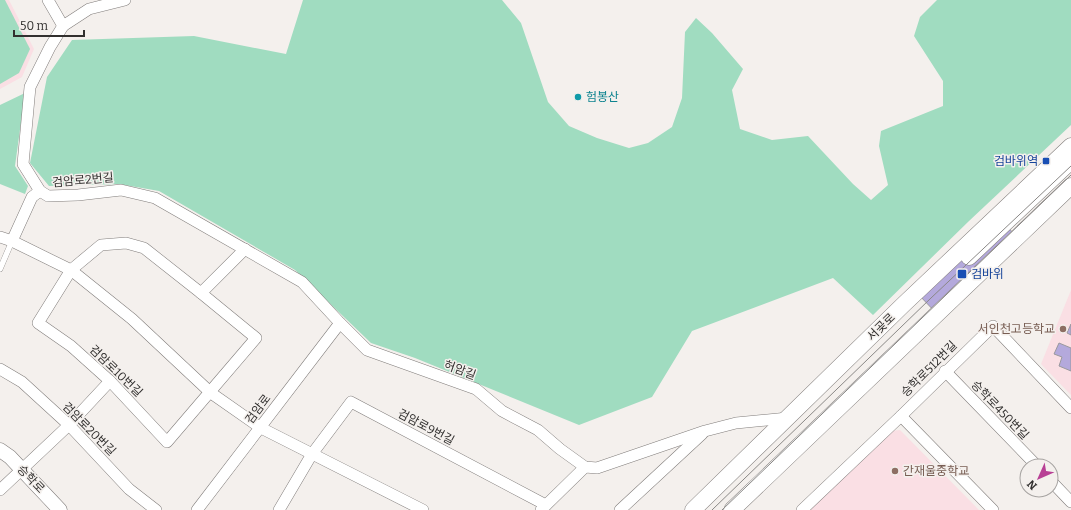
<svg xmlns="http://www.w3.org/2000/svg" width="1071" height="510" font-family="Bitter,'Noto Sans KR',serif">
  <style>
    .education { fill: #fadfe4 }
    .green { fill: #a0dcc0 }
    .building { fill: #b4a9dc; stroke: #9a999d }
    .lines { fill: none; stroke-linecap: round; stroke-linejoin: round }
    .service-casing { stroke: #817d7b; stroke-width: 6 }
    .minor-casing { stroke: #817d7b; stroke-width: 12 }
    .tertiary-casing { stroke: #817d7b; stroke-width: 15 }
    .secondary-casing { stroke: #817d7b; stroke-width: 17 }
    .service { stroke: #fff; stroke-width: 5.5 }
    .minor { stroke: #fff; stroke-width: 11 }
    .tertiary { stroke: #fff; stroke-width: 14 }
    .secondary { stroke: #fff; stroke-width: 16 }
    .tram { stroke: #8a8886; stroke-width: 1 }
    .culture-dot { fill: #0f9aa8; stroke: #f4f0ed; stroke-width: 1.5 }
    .transit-dot { fill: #1a4fb4; stroke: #f4f0ed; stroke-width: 1.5 }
    .education-dot { fill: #8d6e63; stroke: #f4f0ed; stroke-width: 1.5 }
    .labels { text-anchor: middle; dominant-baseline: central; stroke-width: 3; stroke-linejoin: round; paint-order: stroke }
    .culture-label { font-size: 12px; fill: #0d838f; stroke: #f4f0ed; text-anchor: start }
    .transit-label { font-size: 12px; fill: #164399; stroke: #f4f0ed; text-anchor: end }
    .street-label { font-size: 12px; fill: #32302f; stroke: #f4f0ed }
    .education-label { font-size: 12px; fill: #785e54; stroke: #f4f0ed; text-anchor: end }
  </style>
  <rect width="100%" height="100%" fill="#f4f0ed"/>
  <g class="education">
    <polygon points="0,0 9,0 34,49 22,77 0,89"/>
    <polygon points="1071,290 1071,395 1041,364"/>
    <polygon points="900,430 979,510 809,510 891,431"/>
  </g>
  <g class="green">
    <polygon points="0,0 5,0 30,49 19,73 0,84"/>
    <polygon points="303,0 502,0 521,23 548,102 569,126 597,138 629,148 648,143 672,127 682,98 685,32 696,18 712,33 743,69 732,90 740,129 772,140 808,136 853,184 871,200 888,185 879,146 881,131 943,106 943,81 914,36 920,17 937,0 1071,0 1071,125 969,221 873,315 833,278 692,331 652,397 579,425 415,358 371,343 295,270 159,191 119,184 49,186 30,163 47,77 72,40 194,36 286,54"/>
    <polygon points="25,93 15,166 28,186 25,194 0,184 0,105"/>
  </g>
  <g class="building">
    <polygon points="998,217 1019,239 940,317 918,294"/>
    <polygon points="1071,324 1071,335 1067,333"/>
    <polygon points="1059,343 1071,348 1071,371 1059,366 1062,357 1054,354"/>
  </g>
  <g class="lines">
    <g class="service-casing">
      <polyline id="service" points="0,269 12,241"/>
    </g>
    <g class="minor-casing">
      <g id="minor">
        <polyline points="48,0 63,26"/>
        <polyline points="125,0 89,9 63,26 50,47 30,87 23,164 40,191 48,196 78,195 121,190 155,198 302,282 340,323 367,350 476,389 502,411 538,430 560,449 585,467 597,468 705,431 736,423 788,418"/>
        <polyline points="0,237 12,241 71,270 132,319 211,393 261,428 423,510"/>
        <polyline points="12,241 32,197 40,191"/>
        <polygon points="126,243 144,248 201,293 256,338 167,442 110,381 71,346 38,323 71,270 101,245"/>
        <polyline points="201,293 245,249"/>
        <polyline points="0,369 22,382 69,425 129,489 156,510"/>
        <polyline points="945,371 1037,466"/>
        <polyline points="901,416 993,510"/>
        <polyline points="1051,481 1071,502"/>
        <polyline points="0,490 69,425 110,381"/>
        <polyline points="197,510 340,323"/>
        <polyline points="279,510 312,454 351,402 546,505"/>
        <polyline points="541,510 585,467"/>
        <polyline points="620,510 702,434"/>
        <polyline points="802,510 901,416 993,326 1071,408"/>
      </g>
    </g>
    <g class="tertiary-casing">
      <polyline id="tertiary" points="0,450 10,457 60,510"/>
    </g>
    <g class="secondary-casing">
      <g id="secondary">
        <polyline points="969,257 1071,161"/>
        <polyline points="693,510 904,304 1071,146"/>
        <polyline points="732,510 1071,186"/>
      </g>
    </g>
    <use href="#service" class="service"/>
    <use href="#minor" class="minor"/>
    <use href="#tertiary" class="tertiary"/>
    <use href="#secondary" class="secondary"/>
    <g class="tram">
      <polyline points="712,510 931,298 1071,166"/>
      <polyline points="722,510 1071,175"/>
    </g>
  </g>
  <circle class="culture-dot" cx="578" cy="97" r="4"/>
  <g class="transit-dot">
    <rect x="1042" y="157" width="8" height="8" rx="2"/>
    <rect x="957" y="269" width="10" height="10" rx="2"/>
  </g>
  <g class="education-dot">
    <circle cx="1063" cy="329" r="4"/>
    <circle cx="895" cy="471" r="4"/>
  </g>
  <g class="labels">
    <g class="culture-label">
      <text x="586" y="97">험봉산</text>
    </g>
    <g class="transit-label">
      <text x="1038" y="161">검바위역</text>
      <text x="971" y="274" text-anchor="start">검바위</text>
    </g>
    <g class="street-label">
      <text transform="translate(83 180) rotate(-5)">검암로2번길</text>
      <text transform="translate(881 327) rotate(-44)">서곶로</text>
      <text transform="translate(929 369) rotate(-45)">승학로512번길</text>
      <text transform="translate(460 370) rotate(20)">허암길</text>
      <text transform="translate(116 371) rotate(44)">검암로10번길</text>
      <text transform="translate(258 409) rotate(-53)">검암로</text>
      <text transform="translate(1000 410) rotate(46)">승학로450번길</text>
      <text transform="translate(426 427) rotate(28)">검암로9번길</text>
      <text transform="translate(89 429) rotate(45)">검암로20번길</text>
      <text transform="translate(31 479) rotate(46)">승학로</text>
    </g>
    <g class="education-label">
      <text x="1055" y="329">서인천고등학교</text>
      <text x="903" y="471" text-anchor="start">간재울중학교</text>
    </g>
  </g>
  <g transform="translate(1039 478) rotate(225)"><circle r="19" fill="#f4f0ed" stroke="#a6a3a1"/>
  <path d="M0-3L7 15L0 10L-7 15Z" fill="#b84095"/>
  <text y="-6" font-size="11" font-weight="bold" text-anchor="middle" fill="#32302f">N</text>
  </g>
  <path d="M14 30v6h70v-6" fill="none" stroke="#32302f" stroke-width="2"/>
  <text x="20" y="30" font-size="12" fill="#32302f" stroke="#f4f0ed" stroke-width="3" paint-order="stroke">50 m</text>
</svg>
